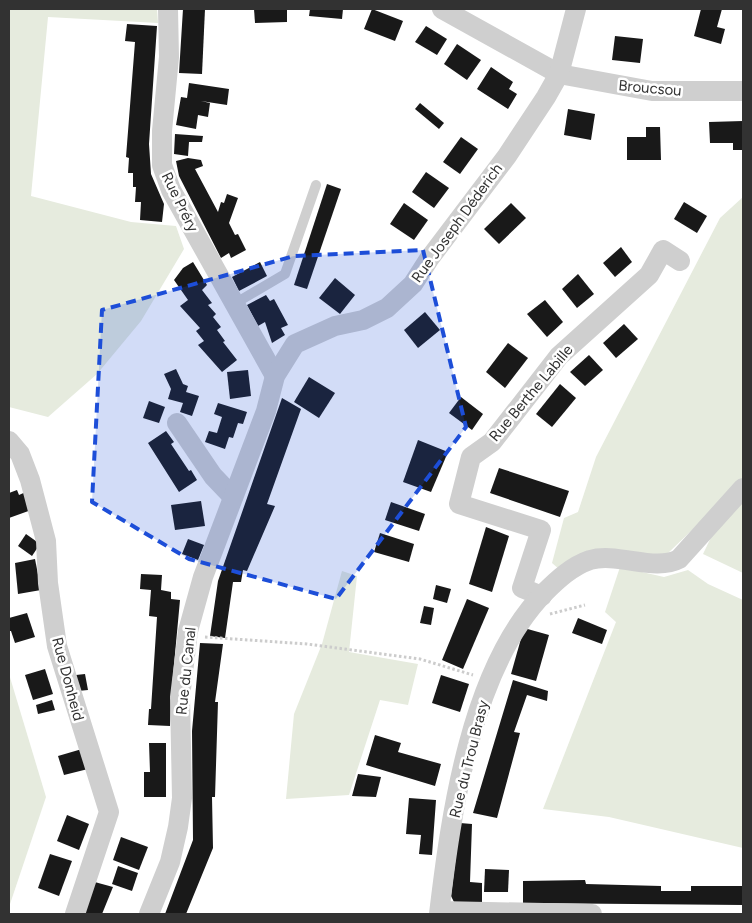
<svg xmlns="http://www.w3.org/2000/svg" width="752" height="923" font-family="Figtree,sans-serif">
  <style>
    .green { fill: #e6ebde }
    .building { fill: #191919 }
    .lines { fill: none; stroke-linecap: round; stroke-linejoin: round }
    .path { stroke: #ccc; stroke-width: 3; stroke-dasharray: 2.5 2.5; stroke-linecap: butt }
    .lane { stroke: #cfcfcf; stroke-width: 10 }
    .street { stroke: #cfcfcf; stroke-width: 20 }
    .marked { fill: #1d4ed8; fill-opacity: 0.2; stroke: #1d4ed8; stroke-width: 4; stroke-dasharray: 10 6; stroke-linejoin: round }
    .labels { text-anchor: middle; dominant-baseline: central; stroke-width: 5; stroke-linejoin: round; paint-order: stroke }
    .street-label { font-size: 15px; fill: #323232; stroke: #fff }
  </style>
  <rect width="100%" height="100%" fill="#fff"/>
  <g class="green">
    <polygon points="9,9 157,9 158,23 48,17 31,196 131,222 176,226 184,249 141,321 97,374 48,417 9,407"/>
    <polygon points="743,197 743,481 666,555 559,569 552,563 564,518 578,512 596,457 720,218"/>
    <polygon points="743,500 743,573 703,554 716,527"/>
    <polygon points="620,567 664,577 688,570 708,584 743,600 743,848 609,817 543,809 616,622 605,612"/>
    <polygon points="342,571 357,576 349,652 418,664 408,705 380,700 349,795 286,799 294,714 322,644"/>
    <polygon points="9,674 46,797 9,907"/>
  </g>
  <g class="building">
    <polygon points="183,9 205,9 202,74 179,73"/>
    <polygon points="254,9 287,9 287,22 255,23"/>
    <polygon points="310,9 343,9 342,19 309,16"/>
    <polygon points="372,9 403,21 395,41 364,29"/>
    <polygon points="701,9 722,9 717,27 725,29 721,44 694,36"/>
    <polygon points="127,24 157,26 149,144 151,174 164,204 162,222 140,220 141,202 135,202 136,187 133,187 133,173 128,173 129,158 126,157 135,42 125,41"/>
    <polygon points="426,26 447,39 437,55 415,42"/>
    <polygon points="615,36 643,39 640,63 612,60"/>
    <polygon points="457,44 481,60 467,80 444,64"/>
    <polygon points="491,67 513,82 509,89 517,94 508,109 477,89"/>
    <polygon points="189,83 229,89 227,105 201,101 210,103 208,117 198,115 196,129 176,125 181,97 187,98"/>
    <polygon points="420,103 444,123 439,129 415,109"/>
    <polygon points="568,109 595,114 591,140 564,135"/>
    <polygon points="743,121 743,150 733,150 733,143 710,143 709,122"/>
    <polygon points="646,127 660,127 661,160 627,160 627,137 646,137"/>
    <polygon points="175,134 203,136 202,142 189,142 188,156 174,154"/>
    <polygon points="461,137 478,149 460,174 443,162"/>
    <polygon points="188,158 201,160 203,166 195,169 218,212 221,202 224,203 227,194 238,198 229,223 235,235 238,234 246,250 231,258 229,253 221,258 179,176 176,161"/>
    <polygon points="426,172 449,188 434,208 412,192"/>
    <polygon points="327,184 341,189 307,289 294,285"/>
    <polygon points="684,202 707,216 697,233 674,219"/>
    <polygon points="404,203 428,220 414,240 390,224"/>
    <polygon points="511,203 526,218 499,244 484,229"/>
    <polygon points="621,247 632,262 615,277 603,263"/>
    <polygon points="193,262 207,285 202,290 212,303 208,305 216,314 213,317 221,327 217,330 225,341 223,342 237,360 222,372 198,345 204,341 196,331 200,328 180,306 188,300 174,280 183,268"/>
    <polygon points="260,262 267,276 239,291 232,277"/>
    <polygon points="578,274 594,294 577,308 562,289"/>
    <polygon points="335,278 355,295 340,314 319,298"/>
    <polygon points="266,295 270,301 274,299 288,325 281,328 285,335 272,343 265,322 258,326 247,305"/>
    <polygon points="545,300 563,322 547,337 527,314"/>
    <polygon points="425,312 440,330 418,348 404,330"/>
    <polygon points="624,324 638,339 616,358 603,343"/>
    <polygon points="508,343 528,358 505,388 486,372"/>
    <polygon points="589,355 603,370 585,386 570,372"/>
    <polygon points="176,369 183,384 188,386 186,392 199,396 192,416 180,412 183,403 168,399 171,389 164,374"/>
    <polygon points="248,370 251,396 230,399 227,372"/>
    <polygon points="309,377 335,393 319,418 294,402"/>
    <polygon points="560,384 576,398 552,427 536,414"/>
    <polygon points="461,397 483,414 472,430 449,413"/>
    <polygon points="282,398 301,409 267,504 275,506 247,571 243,570 241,582 233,582 225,638 210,636 218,581"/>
    <polygon points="149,401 165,407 159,423 143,418"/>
    <polygon points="218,403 247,412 243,424 238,423 233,438 229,437 225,449 205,442 209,431 217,433 222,417 214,414"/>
    <polygon points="166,431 174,442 171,444 189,471 191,470 197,480 179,492 148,443"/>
    <polygon points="418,440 448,452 431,492 403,482"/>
    <polygon points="499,468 569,491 560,517 490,493"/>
    <polygon points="17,490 19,495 28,491 34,509 9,518 9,493"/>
    <polygon points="201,501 205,526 175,530 171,505"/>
    <polygon points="391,502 425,514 419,531 385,520"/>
    <polygon points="486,527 509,536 492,592 469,584"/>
    <polygon points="380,533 414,544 409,562 374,552"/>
    <polygon points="26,534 40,544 32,556 18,546"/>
    <polygon points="188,539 204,545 198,560 182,554"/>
    <polygon points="35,559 41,590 18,594 15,563"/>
    <polygon points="141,574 162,575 161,590 171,592 171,599 180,600 171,697 170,726 148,725 149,709 151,709 157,617 149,616 151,590 140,589"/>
    <polygon points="436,585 451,589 447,603 433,599"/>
    <polygon points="467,599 489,608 463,669 442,660"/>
    <polygon points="424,606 434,608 431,625 420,623"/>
    <polygon points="27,613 35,637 15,643 11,631 9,631 9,618"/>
    <polygon points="578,618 607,630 602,644 572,633"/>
    <polygon points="524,628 549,635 536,681 511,674"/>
    <polygon points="200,643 223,644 215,702 218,702 215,797 212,797 213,848 186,914 165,914 193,840 192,731"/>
    <polygon points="45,669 53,694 33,700 25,675"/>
    <polygon points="85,674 88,690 78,691 76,675"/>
    <polygon points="441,675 469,684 460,712 432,703"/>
    <polygon points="513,680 548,691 547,701 527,695 514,732 520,733 497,818 473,813"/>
    <polygon points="52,700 55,710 38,714 36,705"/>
    <polygon points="375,735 401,743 398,752 441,764 435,786 366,765"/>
    <polygon points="149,743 166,743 166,797 144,797 144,772 150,772"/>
    <polygon points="82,749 88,769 64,775 58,756"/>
    <polygon points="358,774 381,777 376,797 352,796"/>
    <polygon points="409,798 436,800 432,855 419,854 421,835 406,834"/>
    <polygon points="67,815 89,824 79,850 57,841"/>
    <polygon points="460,823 472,824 470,882 482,883 482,902 454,902 451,896"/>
    <polygon points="121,837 148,847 139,870 113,860"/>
    <polygon points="50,854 72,861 59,896 38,888"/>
    <polygon points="118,866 138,873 132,891 112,884"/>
    <polygon points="485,869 509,870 508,892 484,892"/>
    <polygon points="585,880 586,884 661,886 661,891 691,891 691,886 743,886 743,905 523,903 523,881"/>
    <polygon points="91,881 113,887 102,914 80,914"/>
  </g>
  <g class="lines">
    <g class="path">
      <polyline points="550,614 585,605"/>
      <polyline points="205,637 307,644 420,659 473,675"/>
    </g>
    <polyline class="lane" points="234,304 285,274 316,185"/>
    <g class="street">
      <polyline points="168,9 169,57 162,131 162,165 171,190 275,376"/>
      <polyline points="442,9 559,74 652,91 743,91"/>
      <polyline points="177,423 213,476 233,497"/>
      <polyline points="9,441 20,454 30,480 46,541 48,583 57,646 109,812 75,914"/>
      <polyline points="542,596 522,588 541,530 459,504 471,457 492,442 559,356 649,275 663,250 680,261"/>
      <polyline points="440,911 592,914"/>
      <polyline points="149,914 170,862 178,827 182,798 180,697 188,631 203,577 266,411 275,376 295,344 335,326 363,320 387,308 413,284 429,259 507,156 546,97 559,74 576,9"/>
      <path d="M439,914c12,-101 32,-246 105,-321 13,-13 28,-27 46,-33 27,-8 65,12 89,-1l64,-71"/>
    </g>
  </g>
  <path class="marked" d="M423,250l43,177 -130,172 -147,-40 -97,-57 10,-192 192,-54z"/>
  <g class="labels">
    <g class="street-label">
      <text transform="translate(650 88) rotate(5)">Broucsou</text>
      <text transform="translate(180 202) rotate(64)">Rue Préry</text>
      <text transform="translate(457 223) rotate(-54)">Rue Joseph Déderich</text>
      <text transform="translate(531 393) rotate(-50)">Rue Berthe Labille</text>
      <text transform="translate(186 671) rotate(-84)">Rue du Canal</text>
      <text transform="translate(68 679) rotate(75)">Rue Donheid</text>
      <text transform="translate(469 759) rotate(-76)">Rue du Trou Brasy</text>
    </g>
  </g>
  <rect width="752" height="923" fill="none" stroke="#323232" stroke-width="20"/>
</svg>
